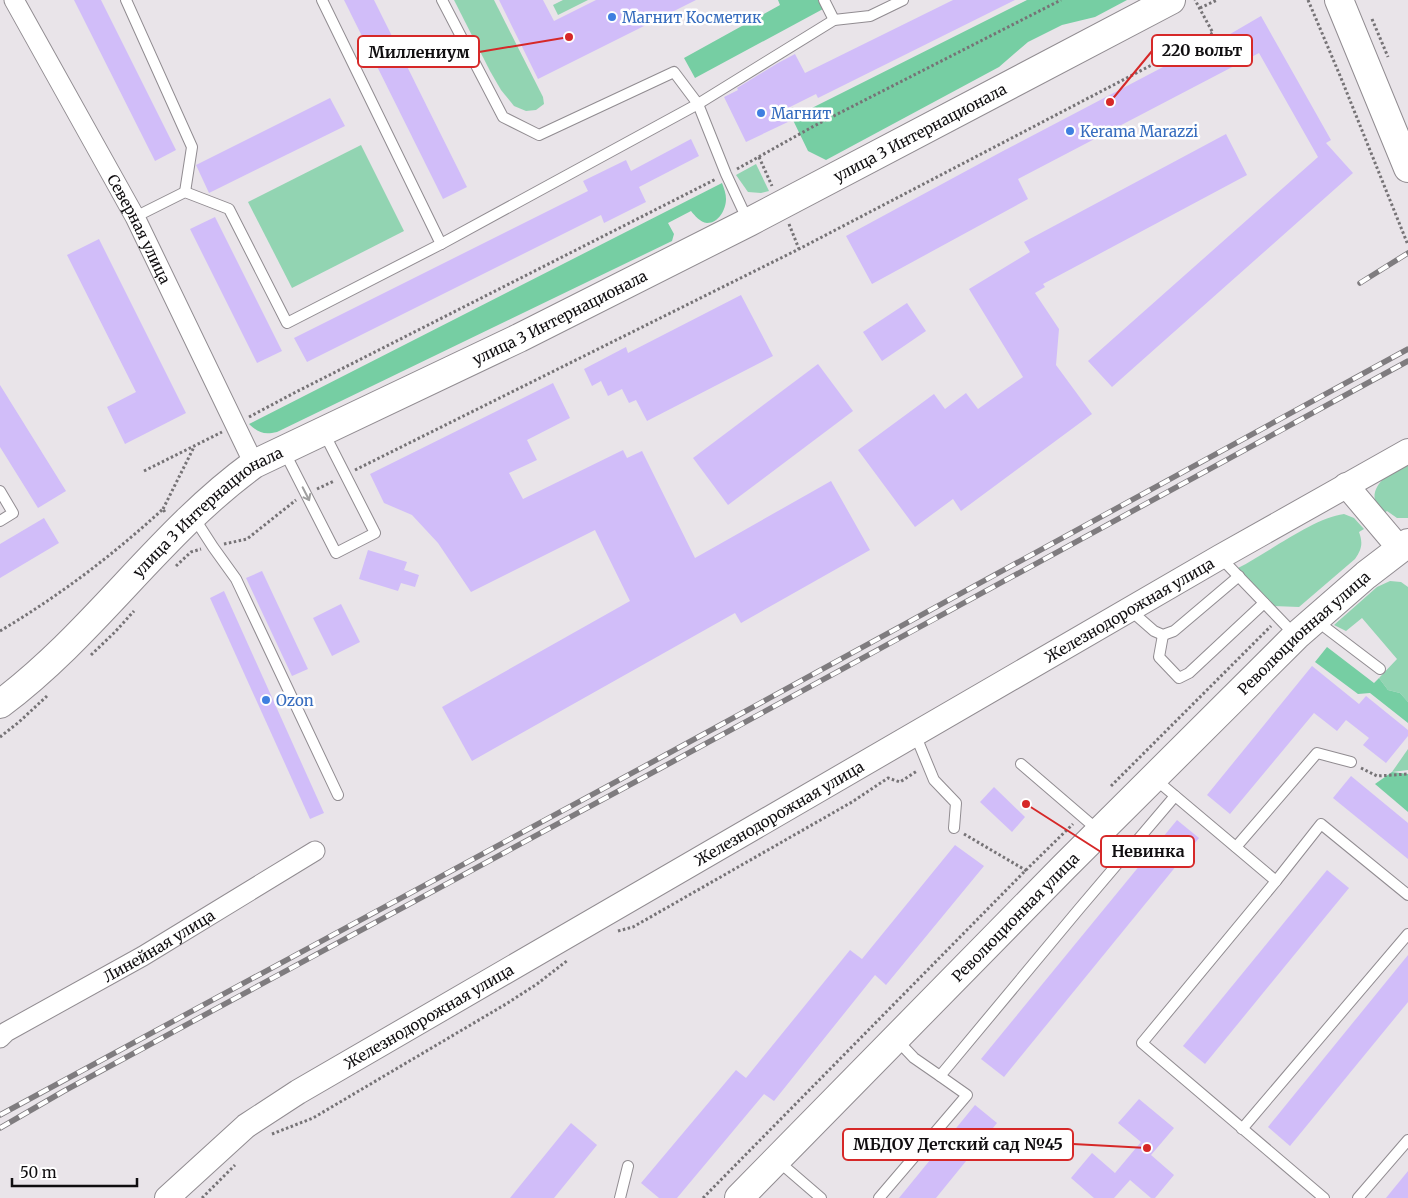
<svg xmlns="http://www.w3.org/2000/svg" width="1408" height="1198" font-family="Merriweather,serif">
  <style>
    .green { fill: #92d4b2 }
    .forest { fill: #76cea3 }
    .building { fill: #d1bdf9 }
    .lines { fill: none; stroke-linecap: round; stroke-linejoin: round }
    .service-casing { stroke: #918c91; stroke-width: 12 }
    .minor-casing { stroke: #918c91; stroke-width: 21 }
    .tertiary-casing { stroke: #918c91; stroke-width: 26 }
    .secondary-casing { stroke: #918c91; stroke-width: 30 }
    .path { stroke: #767376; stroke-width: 3; stroke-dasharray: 2.5 2.5; stroke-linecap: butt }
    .service { stroke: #fff; stroke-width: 10 }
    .minor { stroke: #fff; stroke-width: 19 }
    .tertiary { stroke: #fff; stroke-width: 24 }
    .secondary { stroke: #fff; stroke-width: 28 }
    .rail-casing { stroke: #7f7c7f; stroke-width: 5.5 }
    .rail { stroke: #fff; stroke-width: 4; stroke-dasharray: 11; stroke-linecap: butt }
    .oneway { stroke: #9f9f9f }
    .shop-dot { fill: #3f7fe0; stroke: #fff; stroke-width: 2 }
    .labels { text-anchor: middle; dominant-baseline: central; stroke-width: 5; stroke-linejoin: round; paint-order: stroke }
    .shop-label { font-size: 15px; fill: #366cbe; stroke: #fff; text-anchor: start }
    .street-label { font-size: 15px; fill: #100e10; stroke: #fff }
    .leader { fill: none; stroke: #d62828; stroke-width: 2 }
    .callout-dot { fill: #d62828; stroke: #fff; stroke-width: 2 }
    .callout { fill: #fff; stroke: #d62828; stroke-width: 2 }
    .callout-label { font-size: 16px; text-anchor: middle; font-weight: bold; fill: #100e10 }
  </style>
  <rect width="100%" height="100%" fill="#e9e4e9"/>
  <g class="green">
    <polygon points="454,0 494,0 543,97 544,104 536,110 526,111 514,106 501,90 490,71"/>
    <polygon points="563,0 588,0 558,15 553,5"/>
    <polygon points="361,145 404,231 292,288 248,202"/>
    <polygon points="756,164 769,191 761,193 748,192 736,175"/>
    <path d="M1408,463v55h-11l-10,-7 -6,4c-18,-27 5,-40 27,-52z"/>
    <path d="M1344,514l10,4 10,11 -5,3c4,11 3,17 -4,27l-56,48 -26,-1 -35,-38c30,-15 75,-50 106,-54z"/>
    <polygon points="1390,581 1401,582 1408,587 1408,702 1400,693 1388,690 1379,678 1397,659 1362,618 1346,631 1334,625 1377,587"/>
    <polygon points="1408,749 1408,770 1392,772"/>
  </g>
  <g class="forest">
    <polygon points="778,0 818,0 823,9 695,78 684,58 780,5"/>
    <polygon points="1027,0 1127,0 1095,17 1062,25 1028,42 999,67 826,160 808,151 792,118"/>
    <path d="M722,183c2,5 4,11 4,16 0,10 -7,24 -19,24 -7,-1 -12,-7 -16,-12l-23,12 6,11 -2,7 -395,191c-13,3 -18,1 -28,-8z"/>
    <polygon points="1327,647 1374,683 1379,678 1388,690 1400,693 1408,702 1408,723 1370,693 1358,694 1315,662"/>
    <polygon points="1392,772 1408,774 1408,812 1375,784"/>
  </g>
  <g class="building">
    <polygon points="74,0 101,0 176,150 155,161"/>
    <polygon points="344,0 374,0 467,187 443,199"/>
    <polygon points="499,0 543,0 554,21 596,0 696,0 538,79"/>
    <polygon points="953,0 1015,0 818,98 816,94 784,110 790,121 746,142 724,97 738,90 737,88 778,63 795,54 805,73"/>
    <polygon points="1261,16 1331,140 1326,143 1353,173 1112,387 1088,361 1318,157 1259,53 1018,179 1028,199 872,284 846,236 1003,151 1224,35 1225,37"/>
    <polygon points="330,98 345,126 209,193 196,165"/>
    <polygon points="1226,134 1247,175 1043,284 1045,287 1035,293 1059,329 1056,365 1092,414 961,511 953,499 915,527 858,450 934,394 945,409 966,393 978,409 1023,377 969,289 1030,252 1024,242"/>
    <polygon points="691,139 699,156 639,187 646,202 604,223 601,215 307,362 294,338 588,191 583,181 626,160 631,171"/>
    <polygon points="215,217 282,351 257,363 190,229"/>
    <polygon points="99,239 186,413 125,444 107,407 136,392 67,255"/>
    <polygon points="741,295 773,356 647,421 636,400 629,403 622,389 608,396 601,381 592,386 584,369 626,347 628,353"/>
    <polygon points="907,303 926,331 882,361 863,332"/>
    <polygon points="818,364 853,411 728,505 693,458"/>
    <polygon points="553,383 570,418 527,440 537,460 509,473 523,499 623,450 627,458 642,451 695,558 831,481 870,550 741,623 735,613 472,761 442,707 630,601 595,530 471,592 438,543 412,515 384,503 370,474"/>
    <polygon points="0,385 66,491 38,508 0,447"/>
    <polygon points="44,518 59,543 0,578 0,544"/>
    <polygon points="368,550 407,562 404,570 419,575 415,587 401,583 398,591 359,579"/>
    <polygon points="262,571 308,669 292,676 246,578"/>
    <polygon points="224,591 324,813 310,819 210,598"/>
    <polygon points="341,604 360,642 332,656 313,618"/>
    <polygon points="1312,666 1359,704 1366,696 1408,730 1408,736 1386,763 1363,745 1369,738 1346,720 1337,731 1314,713 1230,814 1207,795"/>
    <polygon points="1351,776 1408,823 1408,859 1333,798"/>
    <polygon points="994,787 1025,817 1012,832 980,802"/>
    <polygon points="1177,820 1199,838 1004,1077 981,1059"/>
    <polygon points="955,845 984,866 886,985 875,975 774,1101 764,1094 677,1198 659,1198 641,1183 736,1070 746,1078 850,950 862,959"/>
    <polygon points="1327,870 1349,888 1205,1064 1183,1046"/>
    <polygon points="1408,955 1408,1002 1290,1146 1268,1127"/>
    <polygon points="1139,1099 1174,1128 1151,1155 1174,1175 1155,1198 1151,1198 1130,1180 1114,1198 1094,1198 1071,1178 1092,1153 1115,1173 1141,1142 1118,1123"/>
    <polygon points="975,1105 997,1123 936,1198 899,1198"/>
    <polygon points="571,1123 597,1145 554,1198 510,1198"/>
    <polygon points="1408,1171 1408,1198 1386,1198"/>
  </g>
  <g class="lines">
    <g class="service-casing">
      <g id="service">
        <polyline points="126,0 192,147 185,192"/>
        <polyline points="322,0 441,244"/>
        <polyline points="442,0 503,117 539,135 674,72 698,104 726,174 748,221"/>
        <polyline points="824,0 834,20"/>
        <polyline points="135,217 185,192 229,209 287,323 441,244 698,104 834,20 870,16 903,0"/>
        <polyline points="284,451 336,553 375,533 323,431"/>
        <polyline points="0,491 13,513 0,521"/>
        <polyline points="193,516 213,547 236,579 338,795"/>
        <polyline points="1220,557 1295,635"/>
        <polyline points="1130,610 1154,631 1163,635 1174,631 1239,576"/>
        <polyline points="1318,619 1326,628 1380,669"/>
        <polyline points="1163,635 1159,657 1179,678 1189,673 1264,603"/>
        <polyline points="915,734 934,780 956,803 954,828"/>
        <polyline points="1021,764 1099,831"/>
        <polyline points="1155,779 1276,881 1321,824 1408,895"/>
        <polyline points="1236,847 1317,753 1351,762"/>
        <polyline points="1276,881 1142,1043 1324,1198"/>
        <polyline points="896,1039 914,1058 940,1076 1079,909 1175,796"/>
        <polyline points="1242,1129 1408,934"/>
        <polyline points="778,1161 821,1198"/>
        <polyline points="620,1198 628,1166"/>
        <polyline points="879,1198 967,1095 940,1076"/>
        <polyline points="1358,1198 1408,1140"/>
      </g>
    </g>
    <g class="minor-casing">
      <g id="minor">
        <path id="s1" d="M14,0l121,217 119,247"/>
        <path id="s2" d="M0,1038l6,-6 137,-76 172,-105"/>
      </g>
    </g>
    <g class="tertiary-casing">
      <g id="tertiary">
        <polyline points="1346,485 1400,549"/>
        <path id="s3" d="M167,1198l79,-72 52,-34 922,-535 188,-106"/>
      </g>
    </g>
    <g class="secondary-casing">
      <g id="secondary">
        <polyline points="1339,0 1408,168"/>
        <path id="s4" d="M0,704c94,-70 159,-171 254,-240l265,-126 230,-116 422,-222"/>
        <path id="s5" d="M739,1198l325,-331 232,-231 70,-61 42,-32"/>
      </g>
    </g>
    <g class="path">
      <polyline points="1308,0 1341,78 1408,245"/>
      <polyline points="1200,8 1217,0"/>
      <polyline points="1372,19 1388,57"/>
      <polyline points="759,157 772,186"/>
      <polyline points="737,169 814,126 1061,0"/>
      <polyline points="789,224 799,249"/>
      <polyline points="249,417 294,393 716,179"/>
      <polyline points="355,470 799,249 1213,33 1195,0"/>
      <polyline points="144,471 222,432"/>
      <polyline points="317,489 334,481"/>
      <polyline points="163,509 194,447"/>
      <polyline points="224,544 247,539 296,500"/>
      <polyline points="176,566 191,552 201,549"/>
      <path d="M0,631c59,-35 113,-76 163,-122l3,5"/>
      <polyline points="91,655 115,632 134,611"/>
      <polyline points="0,737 19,722 47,696"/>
      <polyline points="1361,768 1377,776 1408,774"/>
      <polyline points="1111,786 1271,626"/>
      <polyline points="964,834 1027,871"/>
      <polyline points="618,931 633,927 852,802 888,778 900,782 917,771"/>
      <polyline points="272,1134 313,1118 506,1004 537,984 568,960"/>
      <polyline points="202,1198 235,1165"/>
      <polyline points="703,1198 1026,870 1073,824"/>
    </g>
    <use href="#service" class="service"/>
    <use href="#minor" class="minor"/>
    <use href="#tertiary" class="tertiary"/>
    <use href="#secondary" class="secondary"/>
    <g class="rail-casing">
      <g id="rail">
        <polyline points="1360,283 1408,253"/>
        <polyline points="0,1115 669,753 1408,349"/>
        <polyline points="0,1128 64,1091 672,762 1408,361"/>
      </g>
    </g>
    <use href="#rail" class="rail"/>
  </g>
  <defs><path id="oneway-shaft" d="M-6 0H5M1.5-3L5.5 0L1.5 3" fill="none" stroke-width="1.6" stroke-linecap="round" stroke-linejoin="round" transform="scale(1.25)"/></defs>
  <use class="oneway" href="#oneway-shaft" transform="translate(306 494) rotate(63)"/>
  <g class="shop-dot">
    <circle cx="612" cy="17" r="5"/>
    <circle cx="761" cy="113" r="5"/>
    <circle cx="1070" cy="131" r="5"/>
    <circle cx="266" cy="700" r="5"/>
  </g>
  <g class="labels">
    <g class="shop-label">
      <text x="622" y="17">Магнит Косметик</text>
      <text x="771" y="113">Магнит</text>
      <text x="1080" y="131">Kerama Marazzi</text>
      <text x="276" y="700">Ozon</text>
    </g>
    <g class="street-label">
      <text stroke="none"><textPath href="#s4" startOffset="1094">улица 3 Интернационала</textPath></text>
      <text stroke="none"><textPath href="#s1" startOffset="261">Северная улица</textPath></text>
      <text stroke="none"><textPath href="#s4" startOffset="689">улица 3 Интернационала</textPath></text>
      <text stroke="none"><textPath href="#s4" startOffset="284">улица 3 Интернационала</textPath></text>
      <text stroke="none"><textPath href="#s3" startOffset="1130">Железнодорожная улица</textPath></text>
      <text stroke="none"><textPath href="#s5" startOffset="799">Революционная улица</textPath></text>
      <text stroke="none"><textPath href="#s3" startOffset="725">Железнодорожная улица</textPath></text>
      <text stroke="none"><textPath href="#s5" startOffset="394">Революционная улица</textPath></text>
      <text stroke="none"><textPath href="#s2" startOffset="184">Линейная улица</textPath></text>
      <text stroke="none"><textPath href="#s3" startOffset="320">Железнодорожная улица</textPath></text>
    </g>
  </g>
  <path class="leader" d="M1110 102L1152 51M569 37L479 52M1026 804L1101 852M1147 1148L1073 1144"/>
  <g class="callout-dot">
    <circle cx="1110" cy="102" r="5"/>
    <circle cx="569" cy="37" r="5"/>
    <circle cx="1026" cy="804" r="5"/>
    <circle cx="1147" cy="1148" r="5"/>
  </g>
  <g class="callout">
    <rect x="1152" y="35" width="100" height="31" rx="5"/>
    <rect x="358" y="36" width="121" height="31" rx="5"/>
    <rect x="1101" y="836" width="93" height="31" rx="5"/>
    <rect x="843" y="1129" width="230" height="31" rx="5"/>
  </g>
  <g class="callout-label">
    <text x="1202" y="56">220 вольт</text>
    <text x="419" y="58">Миллениум</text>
    <text x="1148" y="857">Невинка</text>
    <text x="958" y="1150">МБДОУ Детский сад №45</text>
  </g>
  <path d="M12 1178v8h125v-8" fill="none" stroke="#100e10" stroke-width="2.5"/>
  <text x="20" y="1178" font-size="15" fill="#100e10" stroke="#ffffff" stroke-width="4" paint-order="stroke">50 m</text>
</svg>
